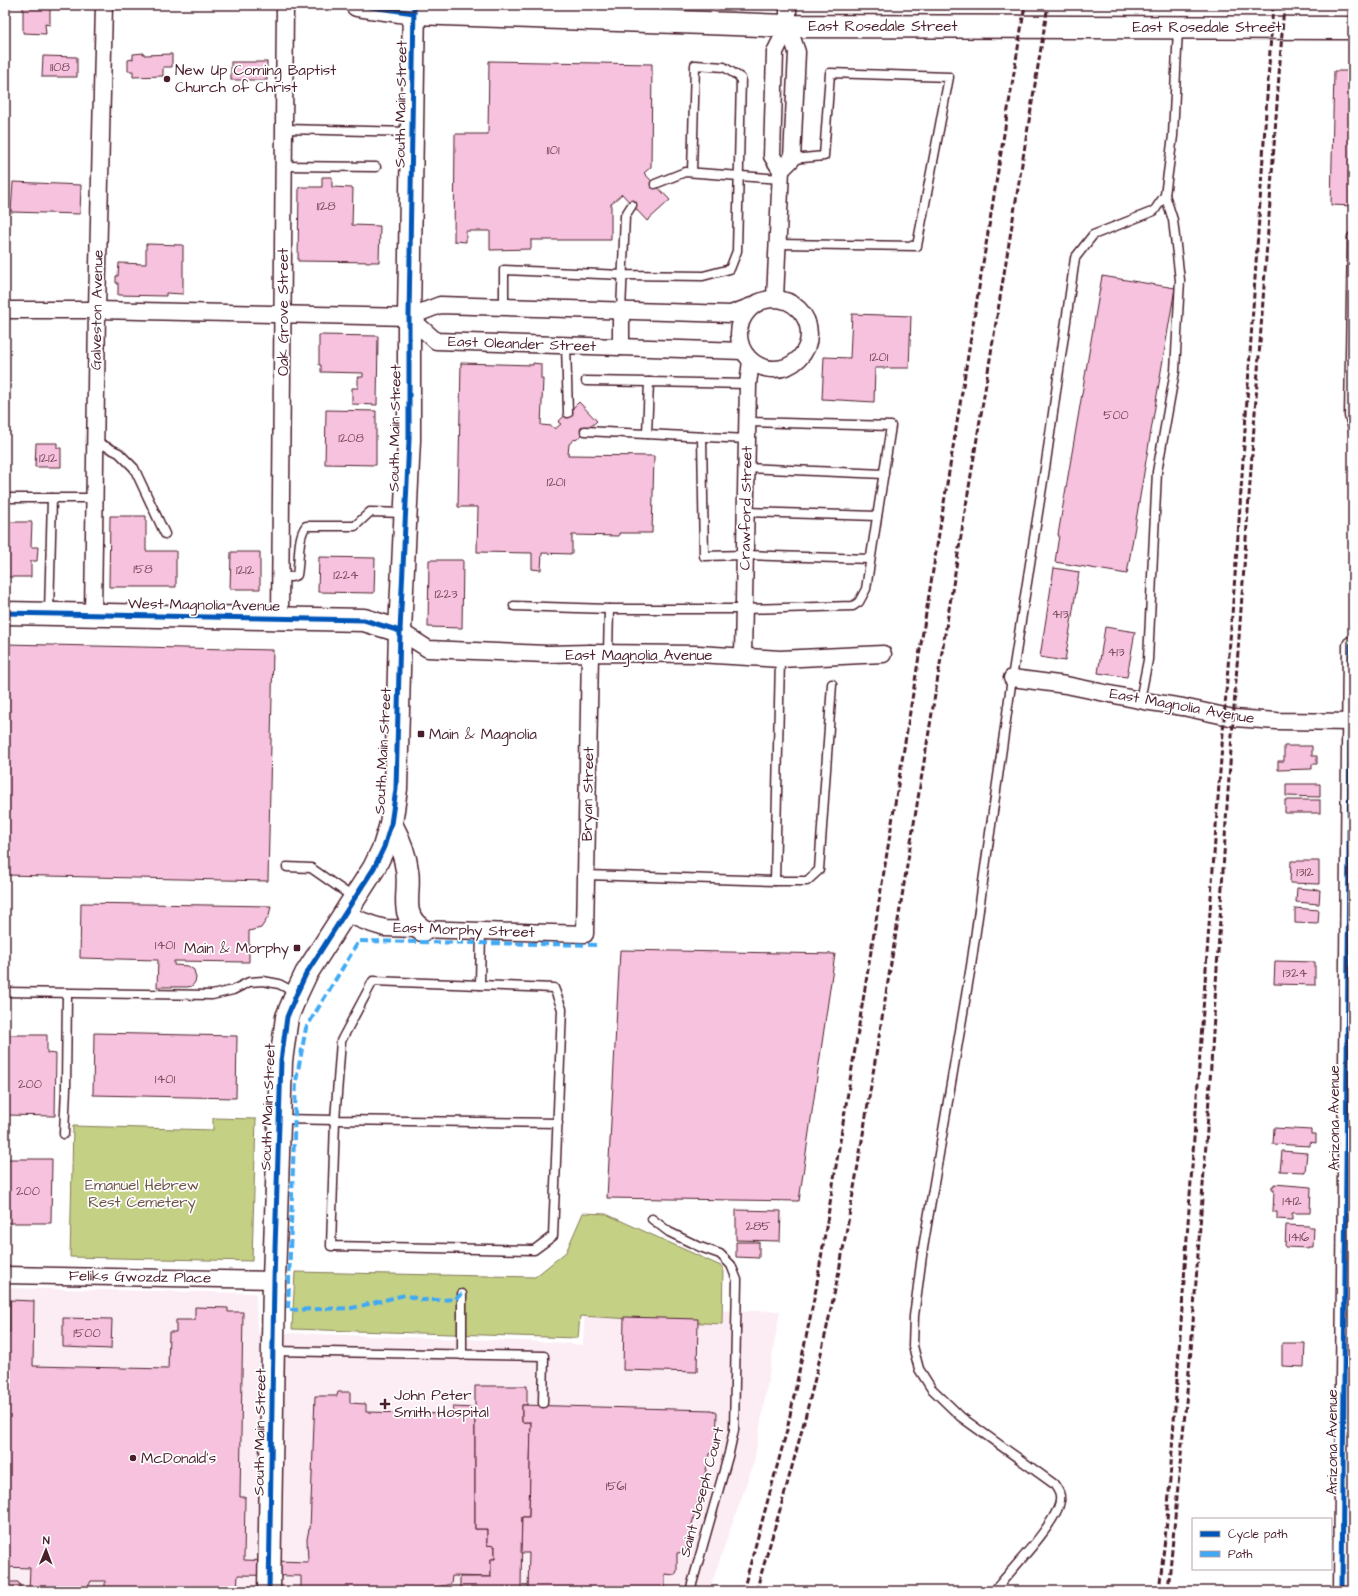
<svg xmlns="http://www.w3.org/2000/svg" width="1358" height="1596" font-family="'Architects Daughter',sans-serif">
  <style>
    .built { fill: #fcedf5 }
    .green { fill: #c4d185; stroke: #877858 }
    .building { fill: #f6c2de; stroke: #4a1f2b }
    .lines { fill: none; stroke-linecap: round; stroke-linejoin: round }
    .lane-casing { stroke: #4a1f2b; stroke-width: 11 }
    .street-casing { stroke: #4a1f2b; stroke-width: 19 }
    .secondary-casing { stroke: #4a1f2b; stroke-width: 25 }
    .lane { stroke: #fff; stroke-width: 8 }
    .street { stroke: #fff; stroke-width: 16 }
    .secondary { stroke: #fff; stroke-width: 22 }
    .rail { stroke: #4a1f2b; stroke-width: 3; stroke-dasharray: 6 3; stroke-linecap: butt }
    .quiet { stroke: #3fa9f5; stroke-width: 4; stroke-dasharray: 8 4; stroke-linecap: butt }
    .cycleway-casing { stroke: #fff; stroke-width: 8 }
    .cycleway { stroke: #0057b8; stroke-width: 5 }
    .poi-dot { fill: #4a1f2b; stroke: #fff; stroke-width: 1.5 }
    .labels { text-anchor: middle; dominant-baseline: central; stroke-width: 3.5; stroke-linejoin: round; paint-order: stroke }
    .number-label { font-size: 13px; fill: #754858 }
    .street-label { font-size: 15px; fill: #4a1f2b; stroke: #fff }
    .poi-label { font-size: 15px; fill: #4a1f2b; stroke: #fff; text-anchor: start }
    .park-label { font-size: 15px; fill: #6f5446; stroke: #fff }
  </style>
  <rect width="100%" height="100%" fill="#fff"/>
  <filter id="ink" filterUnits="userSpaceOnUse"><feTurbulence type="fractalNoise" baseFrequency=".025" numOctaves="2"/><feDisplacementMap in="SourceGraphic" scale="8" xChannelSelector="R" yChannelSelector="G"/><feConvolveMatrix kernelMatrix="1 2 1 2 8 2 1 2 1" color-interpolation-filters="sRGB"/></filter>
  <g filter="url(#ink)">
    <polygon class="built" points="5,1288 256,1293 257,1332 552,1342 583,1345 585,1309 780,1311 754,1462 709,1591 5,1591"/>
    <g class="green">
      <polygon points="213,1118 256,1119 252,1261 70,1257 73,1126 213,1130"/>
      <polygon points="583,1213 606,1214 723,1267 722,1324 580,1316 578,1338 292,1329 295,1272 535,1277 566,1252"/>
    </g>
    <g class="building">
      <polygon points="23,5 50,5 50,25 45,24 46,34 23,33"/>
      <polygon points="144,53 144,55 172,54 172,67 163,67 163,76 133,77 133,71 128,71 128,60 133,59 133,54"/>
      <polygon points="43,56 77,57 77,77 42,77"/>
      <polygon points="489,61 652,64 651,167 644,173 670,200 647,221 622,194 611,204 611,240 531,240 531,249 490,250 490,231 466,231 466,242 454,241 455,134 488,134"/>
      <rect x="231" y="62" width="36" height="18"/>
      <polygon points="1334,71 1353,71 1353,206 1331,205"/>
      <polygon points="322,177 332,177 332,187 353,188 352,225 380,226 379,262 298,261 299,187 322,187"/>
      <polygon points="13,182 81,185 80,214 11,212"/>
      <polygon points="146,244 183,245 183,294 166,293 166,296 118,295 118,283 116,283 116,276 118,276 119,263 146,264"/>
      <polygon points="1102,276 1175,288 1127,574 1055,562 1059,535 1058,535"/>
      <polygon points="852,314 911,316 909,368 875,368 874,402 822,399 824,357 850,358"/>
      <polygon points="319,335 378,336 377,405 352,404 352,388 358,388 358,377 363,377 363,373 321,372 321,365 319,365"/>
      <polygon points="461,363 533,365 533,363 541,364 541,379 543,379 541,425 552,426 555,429 561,424 558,422 579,402 597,421 576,440 575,439 569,444 568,455 654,456 652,533 619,533 619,536 572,535 572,554 542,553 541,570 532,569 532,553 477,552 478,507 458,507"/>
      <polygon points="326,410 376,411 376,465 325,464"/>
      <polygon points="36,443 57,443 57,448 61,448 61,467 35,467"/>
      <polygon points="110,516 146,516 146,551 176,551 176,587 109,587"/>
      <polygon points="5,522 32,522 31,547 38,547 37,561 31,561 31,577 5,577"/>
      <polygon points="231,552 260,552 260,589 230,589"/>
      <polygon points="319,557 375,558 374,593 318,592"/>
      <polygon points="429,560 463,560 462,628 428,627"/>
      <polygon points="1054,568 1079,572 1065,661 1040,657"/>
      <polygon points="1105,627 1135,632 1127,677 1098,673"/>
      <polygon points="5,644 273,650 268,881 5,875"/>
      <polygon points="1284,746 1312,746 1312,756 1317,756 1317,764 1312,764 1312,769 1278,770 1278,761 1284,761"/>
      <polygon points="1286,784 1320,784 1320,797 1286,796"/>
      <rect x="1285" y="800" width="35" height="13"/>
      <polygon points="1291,861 1319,861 1319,884 1290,883"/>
      <polygon points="1297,888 1320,890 1319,904 1296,902"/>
      <polygon points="81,903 271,906 269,916 261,928 249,931 249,962 174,961 174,965 188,966 194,970 196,978 195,982 192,986 187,987 157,987 158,960 80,958"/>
      <polygon points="1295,908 1319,910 1318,924 1295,923"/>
      <polygon points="620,950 835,954 799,1201 607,1198"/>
      <polygon points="1275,961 1315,962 1315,985 1274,984"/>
      <polygon points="94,1033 237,1036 236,1098 93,1095"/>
      <polygon points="5,1035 47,1035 47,1053 56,1054 55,1116 5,1115"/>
      <polygon points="1274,1128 1311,1130 1311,1134 1316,1134 1316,1143 1310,1142 1310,1146 1273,1144"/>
      <polygon points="1282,1151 1307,1153 1305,1172 1280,1171"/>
      <polygon points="5,1159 52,1159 51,1223 5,1223"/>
      <polygon points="1274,1184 1311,1187 1310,1213 1292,1213 1292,1220 1277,1219 1277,1212 1273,1212 1274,1190 1272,1190 1272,1186 1274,1186"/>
      <polygon points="736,1210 781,1211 780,1241 736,1240"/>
      <polygon points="1286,1225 1309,1226 1309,1227 1314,1227 1313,1247 1308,1247 1308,1248 1285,1247"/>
      <polygon points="736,1242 759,1242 759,1258 736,1257"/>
      <polygon points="10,1300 34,1301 33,1366 168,1369 169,1332 176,1332 176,1320 195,1320 195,1307 228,1308 228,1312 243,1312 240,1497 245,1497 244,1560 308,1562 307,1539 309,1529 310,1529 315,1396 337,1396 338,1392 350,1392 350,1403 366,1404 366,1412 452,1414 453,1407 475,1408 475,1529 487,1529 487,1545 495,1546 495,1559 491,1559 491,1577 452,1576 451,1584 418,1591 301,1591 301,1576 238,1575 237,1591 105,1591 105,1581 91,1581 86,1591 5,1591 5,1582 18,1582 23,1591 29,1591 30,1568 5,1567 5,1332 10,1332"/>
      <polygon points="624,1317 698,1319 697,1372 623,1370"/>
      <polygon points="63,1318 112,1319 111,1349 63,1347"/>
      <polygon points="1282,1343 1305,1343 1304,1367 1282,1366"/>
      <polygon points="475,1386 527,1386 527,1405 522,1405 522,1422 531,1422 529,1517 522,1517 521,1589 460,1588 460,1577 491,1577 491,1559 495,1559 495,1546 487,1545 487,1529 475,1529"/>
      <polygon points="522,1405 711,1410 717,1413 716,1448 710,1454 685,1552 677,1553 677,1571 675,1575 665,1574 665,1591 528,1591 529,1553 521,1553 522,1517 529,1517 531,1422 522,1422"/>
    </g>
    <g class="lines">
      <g class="lane-casing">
        <g id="lane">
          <polyline points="284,129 411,132"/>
          <polyline points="284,166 376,167"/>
          <polyline points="655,184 685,172 781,179"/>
          <polyline points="1353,236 1352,237 1349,416 1353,429"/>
          <polyline points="778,244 917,246 949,77 830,73 824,156 792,159"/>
          <polyline points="504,307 504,270 623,275 703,276 730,269 737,251 741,78 724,67 695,65 692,172"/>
          <polyline points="621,311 625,216 632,205"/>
          <polyline points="566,345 568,413"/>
          <polyline points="586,381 649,382"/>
          <polyline points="585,431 747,439"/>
          <polyline points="647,434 649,382 748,384"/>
          <polyline points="702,437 704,556 745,555 870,559"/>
          <polyline points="95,441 119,453 134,468 165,534"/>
          <polyline points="746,468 884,474"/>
          <polyline points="5,498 94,498"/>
          <polyline points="746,512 877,516"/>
          <path d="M280,576l11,1 6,-2c3,-16 0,-37 9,-49h49l15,-14 35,1"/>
          <polyline points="514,606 609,609"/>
          <polyline points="49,613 52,498"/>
          <polyline points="608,653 609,609 744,609 853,606 859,602 866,589 891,426 748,422"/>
          <polyline points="1140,700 1148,660 1157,472 1175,371 1180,280 1173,220 1165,195"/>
          <polyline points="287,867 311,868 354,898"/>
          <polyline points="586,875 775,881 780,659"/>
          <polyline points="775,881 807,881 819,870 832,684"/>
          <polyline points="480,985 373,981 341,1041 335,1120 558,1123"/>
          <polyline points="5,992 212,995 233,990 249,982 263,981 279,984 296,993"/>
          <polyline points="279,1119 335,1120 331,1246 534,1250 553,1236 562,1009 554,988 480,985 481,931"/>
          <polyline points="64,1134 66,1088 67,993"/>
          <polyline points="652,1219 669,1232 700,1247 720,1254 731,1265 737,1280 734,1430 729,1453 690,1591"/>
          <polyline points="274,1351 544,1356 543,1403"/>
          <polyline points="462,1355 462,1294"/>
          <path d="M994,1591c16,-20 63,-68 66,-90 1,-7 -2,-11 -6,-17l-93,-67 -30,-29 -12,-19 -6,-23 1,-30 9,-68 48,-282 41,-288 34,-216 29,-204 18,-23 61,-24 11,-16 8,-59 5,-108"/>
        </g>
      </g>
      <g class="street-casing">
        <g id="street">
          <polyline points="781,170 792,159 797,52 788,26 788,5"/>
          <polyline points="775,298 781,170 772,156 775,52 788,26"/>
          <circle cx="774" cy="334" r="35"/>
          <polyline points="5,310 97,310 409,317 440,305 731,314 752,306"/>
          <polyline points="409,317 436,341 743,351"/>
          <polyline points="621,347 621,311"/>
          <polyline points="93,615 97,310 104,5"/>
          <polyline points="280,619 285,5"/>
          <polyline points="400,631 428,649 547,654 590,653 698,654 780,659 883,654"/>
          <polyline points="743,656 748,384 751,361"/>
          <polyline points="1012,678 1066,685 1144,701 1183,707 1234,718 1277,721 1353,722"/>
          <path d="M345,912c13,8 25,12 40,16l200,6 5,-281"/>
          <polyline points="5,1275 274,1280"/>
          <polyline points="1342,1591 1351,645"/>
        </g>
      </g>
      <g class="secondary-casing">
        <g id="secondary">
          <polyline points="357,5 414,13 788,26 1353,28"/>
          <polyline points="5,613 364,620 400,631"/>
          <path d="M391,824c8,15 14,29 16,46 4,23 -9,45 15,60"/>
          <polyline points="269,1591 274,1280 281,1061 287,1017 297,993 306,974 374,868 384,847 391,824 396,789 400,631 409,440 409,317 414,5"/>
        </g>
      </g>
      <use href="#lane" class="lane"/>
      <use href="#street" class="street"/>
      <use href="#secondary" class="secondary"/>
      <g class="rail">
        <polyline points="743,1591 787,1430 816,1289 1025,5"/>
        <path d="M756,1591c30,-99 58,-200 79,-301 8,-37 14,-75 21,-113l192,-1172"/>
        <polyline points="1159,1591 1167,1521 1218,798 1238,536 1273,5"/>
        <polyline points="1168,1591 1191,1350 1207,1130 1227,806 1284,5"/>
      </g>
      <polyline class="quiet" points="462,1294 455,1299 439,1300 421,1300 405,1295 352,1308 288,1310 296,1081 306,1028 359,941 599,945"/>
      <g class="cycleway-casing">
        <g id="cycleway">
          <polyline points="357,5 414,13"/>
          <polyline points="5,613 364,620 400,631"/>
          <polyline points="269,1591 274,1280 281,1061 287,1017 297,993 306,974 374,868 384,847 391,824 396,789 400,631 409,440 409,317 414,5"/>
          <polyline points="1342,1591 1351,645"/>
        </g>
      </g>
      <use href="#cycleway" class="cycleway"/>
    </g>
  </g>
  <g class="poi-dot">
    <circle cx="167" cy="79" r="4"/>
    <rect x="417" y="730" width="8" height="8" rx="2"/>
    <rect x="293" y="944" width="8" height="8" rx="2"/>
    <path d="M383 1398h4v4h4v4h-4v4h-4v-4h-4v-4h4z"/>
    <circle cx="133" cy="1458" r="4"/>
  </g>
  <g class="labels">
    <g class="number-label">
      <text x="60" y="67">1108</text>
      <text x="553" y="150">1101</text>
      <text x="326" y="206">1128</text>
      <text x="879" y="357">1201</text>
      <text x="1116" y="415">500</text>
      <text x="351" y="438">1208</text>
      <text x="48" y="458">1212</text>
      <text x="556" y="482">1201</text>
      <text x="143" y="569">158</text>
      <text x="245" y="570">1212</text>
      <text x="346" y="575">1224</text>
      <text x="446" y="594">1223</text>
      <text x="1060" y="614">413</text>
      <text x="1116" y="652">413</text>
      <text x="1305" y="872">1312</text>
      <text x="165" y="945">1401</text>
      <text x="1295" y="973">1324</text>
      <text x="165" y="1079">1401</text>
      <text x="30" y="1084">200</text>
      <text x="28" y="1191">200</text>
      <text x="1292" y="1201">1412</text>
      <text x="758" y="1226">285</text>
      <text x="1299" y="1237">1416</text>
      <text x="87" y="1333">1500</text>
      <text x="616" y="1486">1561</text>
    </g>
    <g class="street-label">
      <text x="883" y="26">East Rosedale Street</text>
      <text x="1207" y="27">East Rosedale Street</text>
      <text transform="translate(401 104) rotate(-89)">South Main Street</text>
      <text transform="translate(97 310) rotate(-89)">Galveston Avenue</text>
      <text transform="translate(283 312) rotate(-90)">Oak Grove Street</text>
      <text transform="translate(522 344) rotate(2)">East Oleander Street</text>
      <text transform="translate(395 428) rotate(-89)">South Main Street</text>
      <text transform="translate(746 508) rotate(-89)">Crawford Street</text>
      <text transform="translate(204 605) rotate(1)">West Magnolia Avenue</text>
      <text x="639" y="655">East Magnolia Avenue</text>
      <text transform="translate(1182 706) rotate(10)">East Magnolia Avenue</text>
      <text transform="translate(383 751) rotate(-87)">South Main Street</text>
      <text transform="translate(588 794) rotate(-89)">Bryan Street</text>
      <text transform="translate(464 930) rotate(2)">East Morphy Street</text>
      <text transform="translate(268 1107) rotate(-88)">South Main Street</text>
      <text transform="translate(1334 1118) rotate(-90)">Arizona Avenue</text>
      <text transform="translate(140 1277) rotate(1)">Feliks Gwozdz Place</text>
      <text transform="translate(260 1432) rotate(-89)">South Main Street</text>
      <text transform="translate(1332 1442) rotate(-90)">Arizona Avenue</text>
      <text transform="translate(702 1492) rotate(-75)">Saint Joseph Court</text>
    </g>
    <g class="poi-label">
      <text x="175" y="70">New Up Coming Baptist<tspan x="175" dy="17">Church of Christ</tspan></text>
      <text x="429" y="734">Main &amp; Magnolia</text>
      <text x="289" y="948" text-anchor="end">Main &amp; Morphy</text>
      <text x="394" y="1395">John Peter<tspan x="394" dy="17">Smith Hospital</tspan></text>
      <text x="141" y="1458">McDonald's</text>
    </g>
    <g class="park-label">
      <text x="142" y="1185">Emanuel Hebrew<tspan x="142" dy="17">Rest Cemetery</tspan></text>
    </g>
  </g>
  <rect width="1358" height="1596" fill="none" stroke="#fff" stroke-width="20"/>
  <rect x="10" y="10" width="1338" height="1576" fill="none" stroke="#4a1f2b" stroke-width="1.5" filter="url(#ink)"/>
  <rect x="1192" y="1518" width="140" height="52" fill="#ffffff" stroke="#b7a5aa"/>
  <rect x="1200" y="1531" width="20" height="6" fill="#0057b8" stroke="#b7a5aa"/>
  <text x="1228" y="1538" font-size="12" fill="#4a1f2b">Cycle path</text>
  <rect x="1200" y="1551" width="20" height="6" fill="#3fa9f5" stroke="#b7a5aa"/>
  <text x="1228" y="1558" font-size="12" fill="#4a1f2b">Path</text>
  <g transform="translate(46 1550) rotate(1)" stroke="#ffffff" stroke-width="3" paint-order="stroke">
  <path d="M0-3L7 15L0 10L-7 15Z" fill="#4a1f2b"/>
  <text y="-6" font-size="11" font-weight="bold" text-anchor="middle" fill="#4a1f2b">N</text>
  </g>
</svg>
